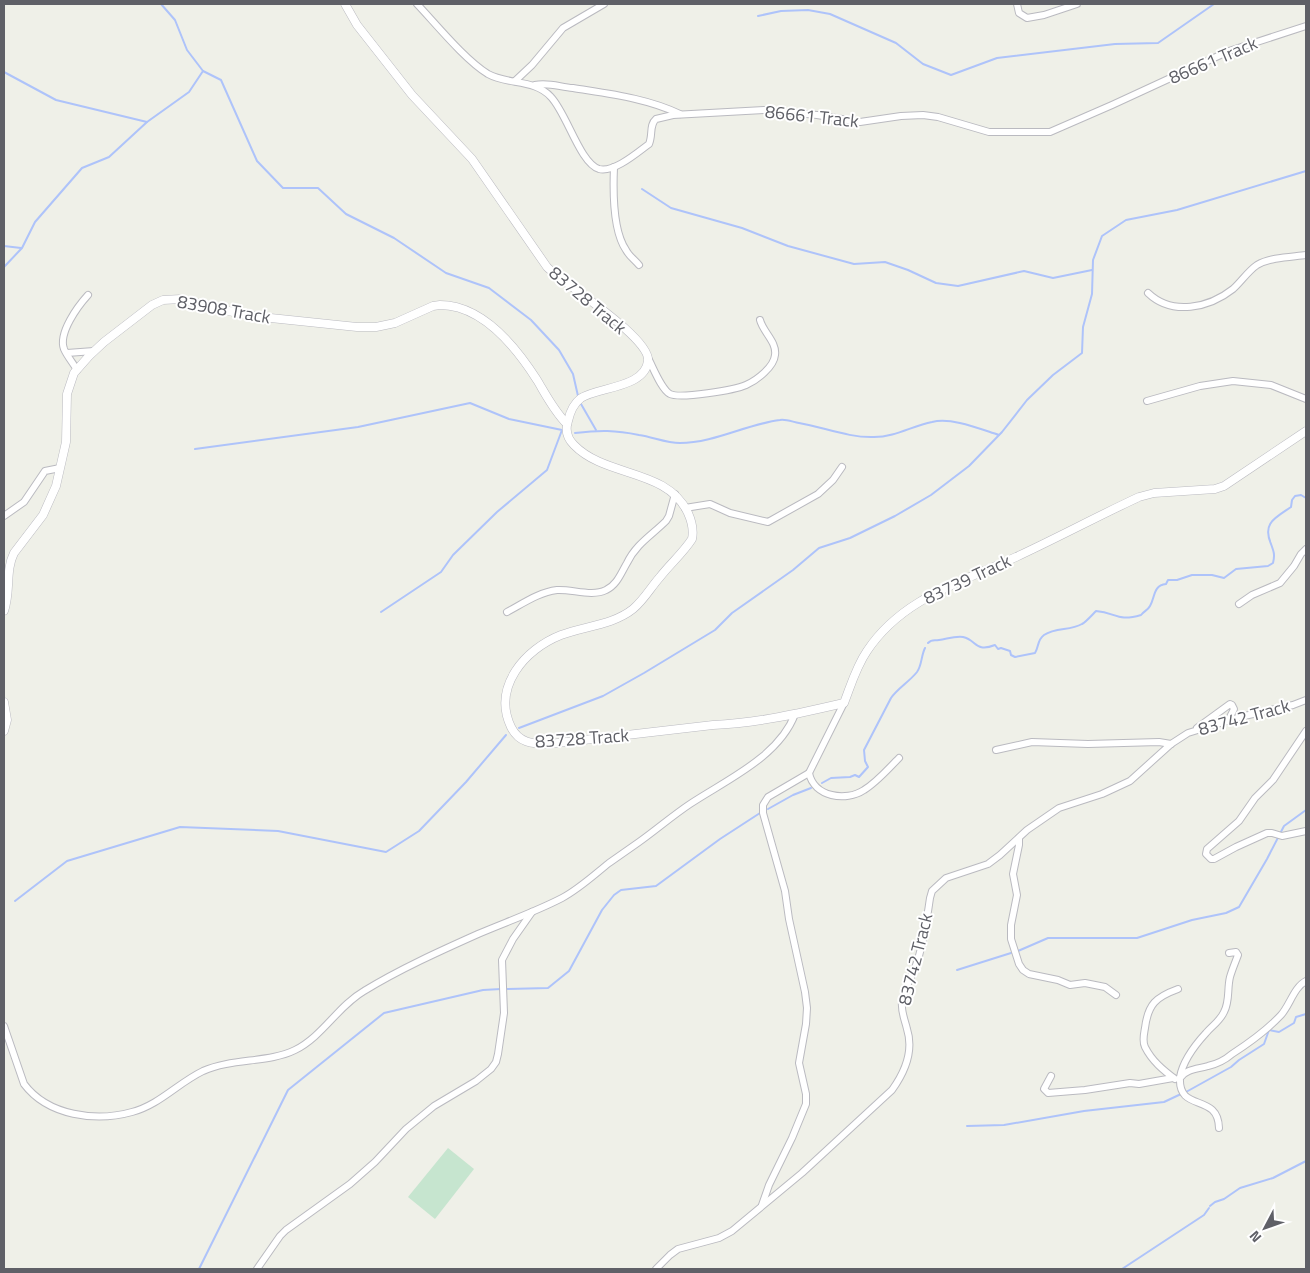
<svg xmlns="http://www.w3.org/2000/svg" width="1310" height="1273" font-family="'Titillium Web',sans-serif">
  <style>
    .green { fill: #c6e5cf }
    .lines { fill: none; stroke-linecap: round; stroke-linejoin: round }
    .stream { stroke: #aec3fa; stroke-width: 2 }
    .minor-casing { stroke: #babac0; stroke-width: 8 }
    .tertiary-casing { stroke: #babac0; stroke-width: 9 }
    .minor { stroke: #fff; stroke-width: 6 }
    .tertiary { stroke: #fff; stroke-width: 8 }
    .labels { text-anchor: middle; dominant-baseline: central; stroke-width: 4; stroke-linejoin: round; paint-order: stroke }
    .street-label { font-size: 18px; fill: #5f6067; stroke: #fff }
  </style>
  <rect width="100%" height="100%" fill="#eff0e8"/>
  <polygon class="green" points="448,1148 474,1169 435,1219 408,1197"/>
  <g class="lines">
    <g class="stream">
      <polyline points="161,4 175,20 187,50 203,71 221,80 257,161 283,188 318,188 346,214 394,238 446,273 489,288 531,320 559,350 573,374 578,396"/>
      <polyline points="758,16 781,11 808,10 830,14 896,43 923,64 951,75 997,58 1115,44 1158,43 1214,4"/>
      <polyline points="4,72 56,100 147,122"/>
      <polyline points="642,189 671,208 742,228 788,246 854,264 885,262 908,270 936,283 958,286 1024,271 1053,278 1092,270"/>
      <polyline points="4,246 21,248"/>
      <polyline points="4,267 22,248 35,222 82,168 109,157 147,122 189,92 203,71"/>
      <polyline points="581,404 596,430"/>
      <path d="M575,433c25,-3 40,-3 64,2 14,2 27,8 41,8 34,0 67,-19 100,-23 6,-1 13,2 19,3 24,4 50,15 75,14 21,0 38,-11 58,-15 20,-5 48,7 67,13"/>
      <polyline points="195,449 358,427 470,403 509,419 562,430 547,470 497,512 453,555 441,572 381,612"/>
      <path d="M928,643c4,-4 6,-2 11,-3 8,-1 15,-4 24,-3 14,3 12,16 32,8l3,4 3,-1 9,3 1,4 4,2 20,-4c4,-6 2,-13 9,-18 12,-8 26,-4 38,-11 4,-2 10,-9 14,-13 21,2 21,11 45,4 3,-4 7,-5 9,-9 5,-8 3,-21 16,-22l2,-4h9l15,-5h20l12,3 12,-9 32,-3 5,-3c2,-8 1,-11 -2,-19 -9,-21 4,-26 20,-37l1,-7 3,-4 6,-1 5,3"/>
      <polyline points="519,728 603,696 644,673 715,630 732,613 793,570 819,548 850,538 895,516 931,495 969,466 1002,432 1027,400 1053,375 1082,353 1083,327 1092,294 1093,260 1102,236 1126,220 1177,210 1306,171"/>
      <path d="M822,783l9,-5 19,-1 5,-2 4,2 9,-10 -3,-6 -1,-11 27,-52c7,-10 18,-16 26,-26 5,-7 4,-16 8,-24"/>
      <polyline points="768,809 793,795 811,788"/>
      <polyline points="15,901 67,861 180,827 278,831 386,852 419,831 466,782 506,735"/>
      <polyline points="1018,951 1048,938 1137,938 1192,920 1226,913 1239,907 1267,859 1284,826 1306,810"/>
      <polyline points="957,970 1011,953"/>
      <polyline points="505,989 548,988 569,971 602,910 614,895 621,890 656,886 720,839 760,813"/>
      <polyline points="1186,1092 1231,1067 1239,1060 1264,1044 1269,1030 1279,1032 1294,1023 1296,1017 1306,1014"/>
      <polyline points="967,1126 1004,1125 1084,1111 1164,1102 1181,1094"/>
      <polyline points="1210,1206 1215,1202 1224,1199 1240,1188 1273,1178 1306,1161"/>
      <polyline points="199,1269 288,1090 384,1013 483,990 501,989"/>
      <polyline points="1122,1269 1204,1215 1209,1208"/>
    </g>
    <g class="minor-casing">
      <g id="minor">
        <path d="M417,4c19,20 48,56 71,70 20,11 47,5 63,23 16,17 29,66 48,72 15,4 39,-17 50,-25 4,-9 0,-19 7,-25l17,-4 91,-5 53,5 43,7 41,-6 22,-1 15,2 51,15h61l62,-27 117,-54 77,-25"/>
        <polyline points="1017,4 1019,13 1027,18 1044,15 1077,4"/>
        <polyline points="515,81 532,65 563,28 604,4"/>
        <path d="M535,85c13,-3 25,2 38,3 37,6 73,10 107,26"/>
        <path d="M614,167c-1,23 -1,64 12,83 3,6 9,10 13,15"/>
        <path d="M1148,293c24,23 61,15 85,-4 8,-7 15,-18 24,-24 14,-8 34,-8 49,-10"/>
        <polyline points="67,353 94,351"/>
        <path d="M648,358c5,9 13,31 22,36 10,5 65,-4 76,-9 11,-5 28,-18 29,-30 2,-13 -12,-23 -15,-35"/>
        <path d="M77,370c-4,-7 -10,-14 -13,-21 -6,-16 14,-43 24,-54"/>
        <polyline points="1147,401 1200,386 1233,381 1271,385 1306,399"/>
        <polyline points="685,508 710,504 730,513 768,522 818,494 833,480 842,467"/>
        <polyline points="4,516 24,502 45,471 60,468"/>
        <polyline points="1239,604 1252,595 1280,583 1294,566 1301,554 1306,549"/>
        <path d="M507,612c15,-8 32,-20 50,-22 15,-1 35,7 49,0 11,-5 15,-17 21,-27 9,-19 25,-28 39,-42l3,-5 6,-22"/>
        <path d="M844,703l-35,70c5,24 37,29 55,17 13,-8 24,-21 35,-32"/>
        <polyline points="1197,728 1230,704 1232,705 1234,709 1228,721"/>
        <polyline points="1306,731 1273,780 1255,798 1239,821 1207,849 1206,854 1211,859 1214,859 1236,847 1267,833 1272,833 1282,836 1306,831"/>
        <polyline points="996,750 1032,742 1088,744 1159,742 1171,744"/>
        <polyline points="1019,838 1019,845 1013,874 1017,895 1011,925 1011,939 1019,964 1023,970 1029,974 1058,980 1070,985 1085,983 1105,987 1116,995"/>
        <path d="M4,1026l20,58c24,32 72,38 108,28 27,-7 46,-29 71,-41 29,-13 66,-8 92,-21 28,-14 43,-44 69,-59 36,-22 76,-40 114,-57 28,-12 57,-22 84,-36 17,-9 32,-23 47,-35 10,-7 20,-14 30,-21 17,-12 33,-26 51,-38 36,-24 89,-47 105,-90"/>
        <polyline points="1051,1076 1044,1089 1048,1093 1085,1090 1130,1083 1139,1084 1173,1078"/>
        <path d="M1180,1077c3,-17 15,-32 26,-44 6,-7 14,-12 18,-21 6,-11 3,-23 6,-35 2,-7 5,-14 8,-22l-2,-3 -7,1"/>
        <path d="M1175,1079c-12,-9 -23,-18 -30,-32 -3,-6 -1,-13 0,-19 3,-24 11,-31 33,-39"/>
        <path d="M1219,1128c-1,-36 -41,-15 -39,-50 6,-9 18,-9 28,-12 9,-2 17,-6 24,-12 17,-11 35,-24 49,-39 9,-10 13,-28 25,-34"/>
        <polyline points="762,1205 769,1185 792,1138 806,1104 806,1094 799,1063 806,1024 807,1008 805,992 789,919 785,891 763,813 763,805 768,797 809,773"/>
        <polyline points="257,1269 280,1236 286,1230 350,1184 375,1162 406,1129 434,1106 476,1081 491,1069 496,1062 498,1054 504,1013 502,960 513,939 532,912"/>
        <path d="M656,1269l14,-14 8,-6 41,-11 13,-7 70,-58 90,-83c13,-18 22,-39 15,-61 -2,-9 -6,-17 -5,-26 2,-16 12,-29 16,-44 6,-19 9,-40 12,-61l2,-7 14,-13 42,-14 12,-9 27,-25 32,-22 43,-14 28,-13 41,-37 17,-11 52,-16 53,-12 13,-5"/>
      </g>
    </g>
    <g class="tertiary-casing">
      <g id="tertiary">
        <path d="M345,4l12,21 55,70 60,64 75,108c17,17 104,71 101,94 -3,27 -50,26 -67,37 -8,6 -11,14 -13,23 -3,9 -1,17 6,24 32,33 93,23 114,68 4,9 6,17 4,26 -9,14 -22,25 -32,38 -9,10 -16,23 -27,32 -20,16 -48,17 -72,26 -36,14 -69,52 -50,92 8,16 21,17 38,17l164,-19c45,-2 88,-12 131,-22 7,-18 12,-36 23,-52 35,-53 95,-69 149,-94 41,-19 82,-41 123,-60l15,-4 61,-4 9,-3 82,-55"/>
        <path d="M4,611c7,-20 1,-40 10,-58l29,-38 13,-29 10,-44 1,-48 7,-21 15,-17 15,-14 48,-37 11,-5 18,-1 52,13 28,5 96,10h19l19,-4 38,-17 7,-1c42,0 76,42 97,75 9,15 17,31 30,44"/>
        <polyline points="4,702 7,720 4,731"/>
      </g>
    </g>
    <use href="#minor" class="minor"/>
    <use href="#tertiary" class="tertiary"/>
  </g>
  <g class="labels">
    <g class="street-label">
      <text transform="translate(1213 60) rotate(-23)">86661 Track</text>
      <text transform="translate(812 116) rotate(6)">86661 Track</text>
      <text transform="translate(588 300) rotate(40)">83728 Track</text>
      <text transform="translate(224 309) rotate(10)">83908 Track</text>
      <text transform="translate(967 579) rotate(-25)">83739 Track</text>
      <text transform="translate(1244 717) rotate(-15)">83742 Track</text>
      <text transform="translate(582 738) rotate(-4)">83728 Track</text>
      <text transform="translate(915 959) rotate(-76)">83742 Track</text>
    </g>
  </g>
  <rect width="1310" height="1273" fill="none" stroke="#5f6067" stroke-width="10"/>
  <g transform="translate(1265 1228) rotate(229)" stroke="#ffffff" stroke-width="4" paint-order="stroke">
  <path d="M0-4L9 19L0 12L-9 19Z" fill="#5f6067"/>
  <text y="-8" font-size="14" font-weight="bold" text-anchor="middle" fill="#5f6067">N</text>
  </g>
</svg>
